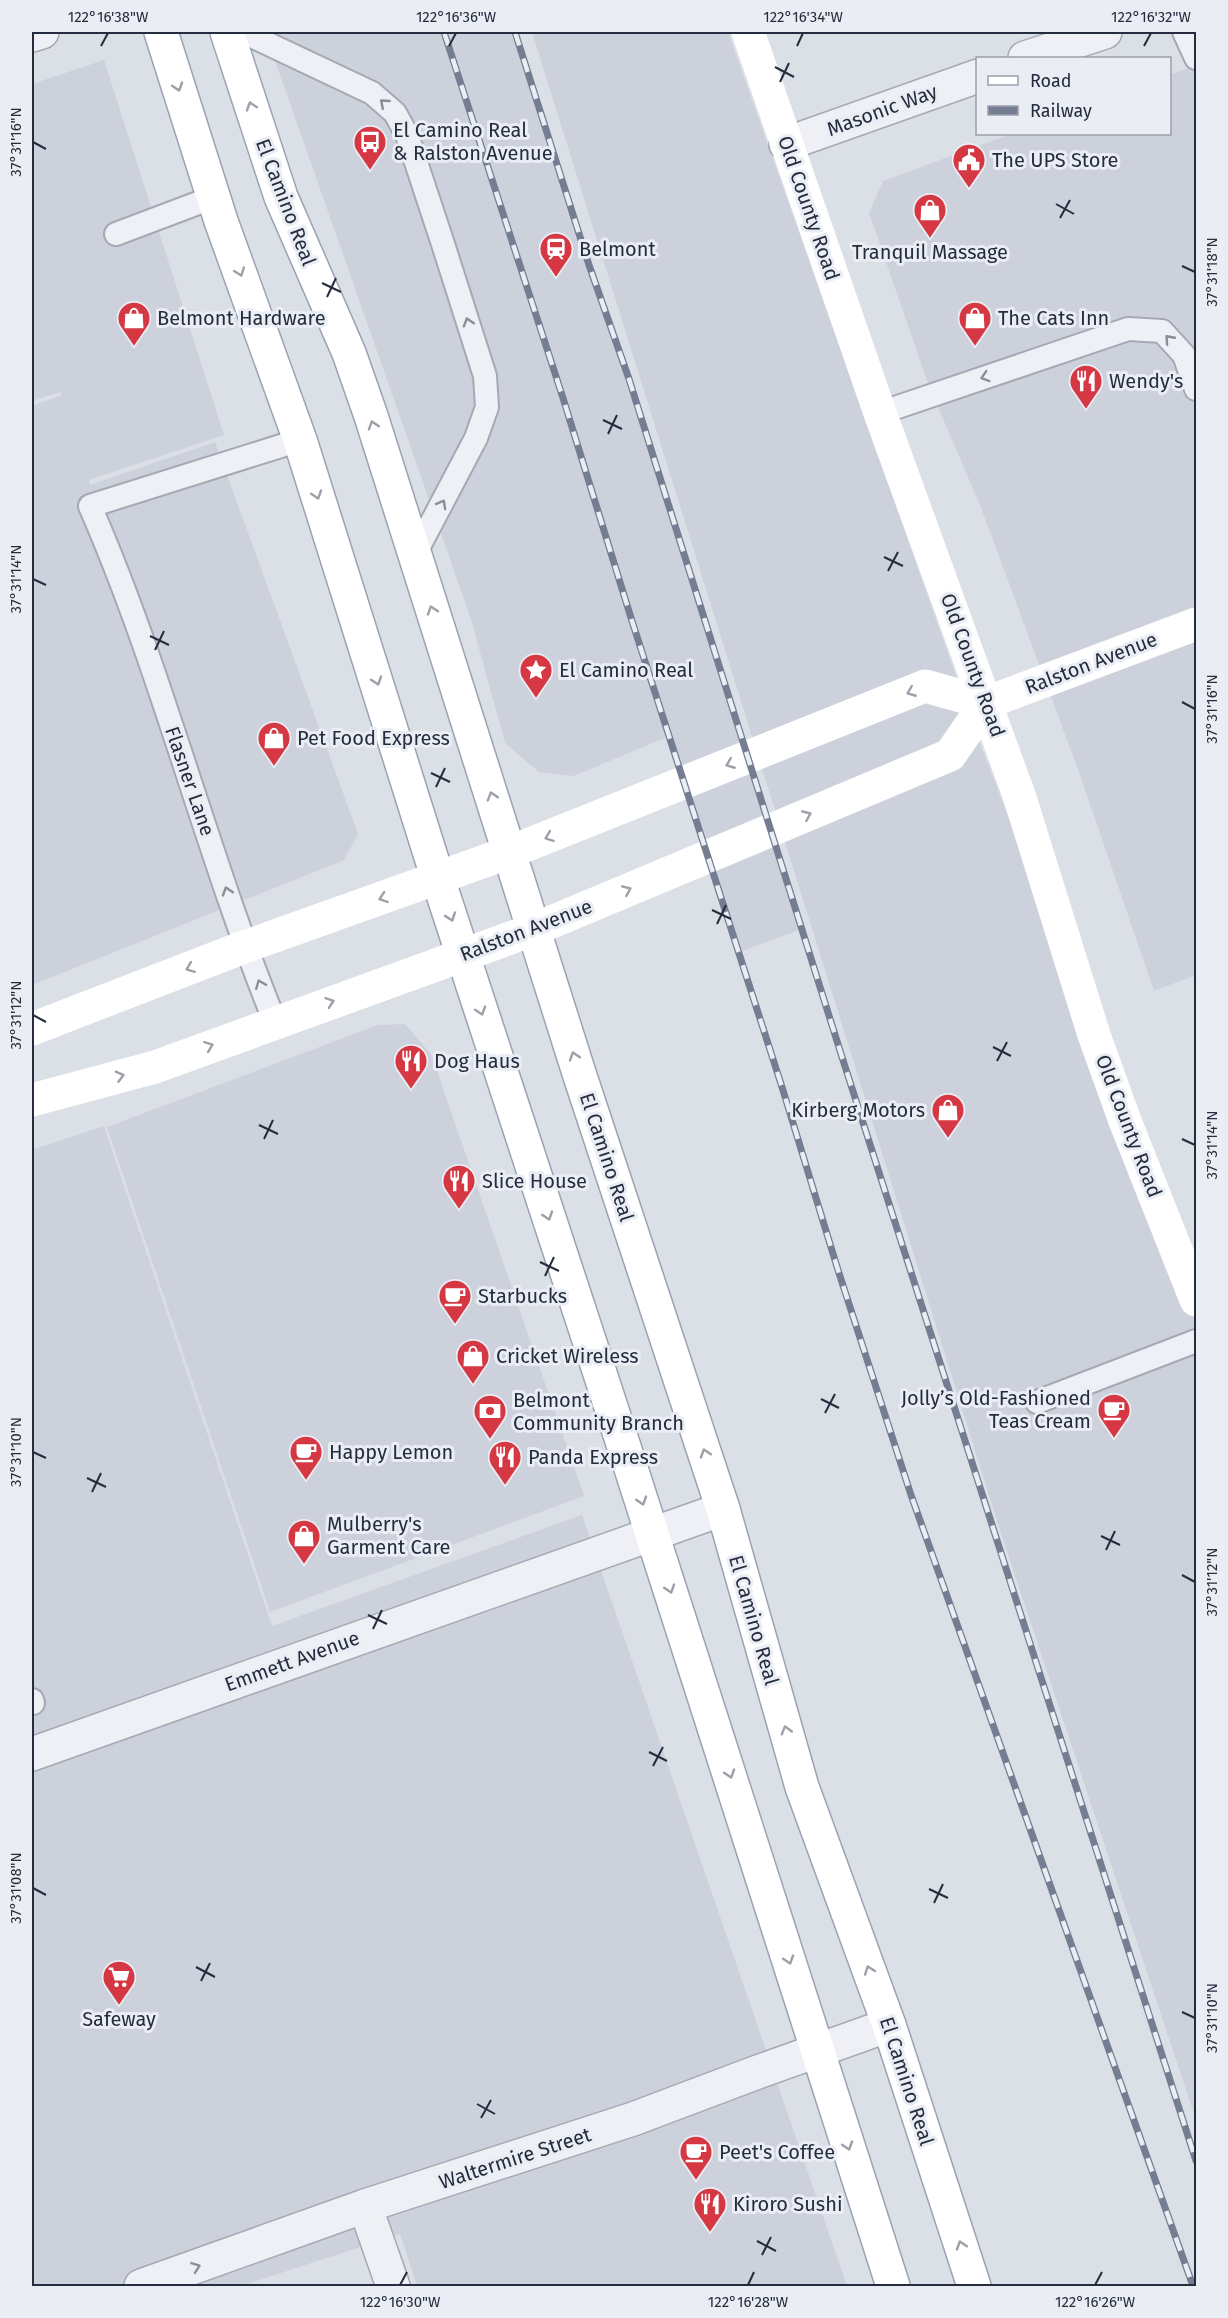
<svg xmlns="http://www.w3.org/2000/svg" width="1228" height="2318" font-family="'Fira Sans',sans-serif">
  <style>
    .built { fill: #cdd1dc }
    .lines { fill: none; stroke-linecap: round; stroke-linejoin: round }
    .lane-casing { stroke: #a4a9b3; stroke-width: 26 }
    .street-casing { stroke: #a4a9b3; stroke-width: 36 }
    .primary-casing { stroke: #9aa2b3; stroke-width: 36 }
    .lane { stroke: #eef0f5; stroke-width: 22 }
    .street { stroke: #eef0f5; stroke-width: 33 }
    .secondary { stroke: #fff; stroke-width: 33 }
    .primary { stroke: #fff; stroke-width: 33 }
    .rail-casing { stroke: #747d91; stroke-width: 7 }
    .rail { stroke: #eaeef4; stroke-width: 4.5; stroke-dasharray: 14; stroke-linecap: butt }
    .oneway { stroke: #9ca0a8 }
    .oneway2 { stroke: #898e99 }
    .ticks { fill: none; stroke: #242c3d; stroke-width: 2 }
    .labels { text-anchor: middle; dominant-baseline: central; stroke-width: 6; stroke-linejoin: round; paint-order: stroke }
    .street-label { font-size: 20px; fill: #242c3d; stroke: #eaeef4 }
    .poi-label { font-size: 20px; fill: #242c3d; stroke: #eaeef4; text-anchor: start }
    .neatline { fill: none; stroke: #242c3d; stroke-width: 2 }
    .ticks-label { font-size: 15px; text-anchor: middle; fill: #242c3d }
  </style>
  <rect width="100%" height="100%" fill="#dbdfe6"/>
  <g class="built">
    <polygon points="265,32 515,32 802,929 739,952 669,736 574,776 539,772 505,743 471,619"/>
    <polygon points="532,32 728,32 978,738 1196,1306 1196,2120 998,1524"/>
    <polygon points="104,60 224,435 89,480 90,485 215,442 358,834 344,860 32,985 32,406 62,395 60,392 32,401 32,84"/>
    <polygon points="1196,65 1196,975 1154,991 1080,775 980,505 929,386 869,213 883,181 1011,134 1170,134 1170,75"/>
    <polygon points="405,1024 431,1054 584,1496 270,1612 107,1127 378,1025"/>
    <polygon points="104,1126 272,1626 582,1515 847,2286 417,2286 400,2234 241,2286 32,2286 32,1150"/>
  </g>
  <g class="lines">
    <g class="lane-casing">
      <g id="lane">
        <polyline points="243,32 372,93 395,113 407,135 443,244 485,376 487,407 476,438 414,556"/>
        <polyline points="1184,32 1196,58"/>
        <polyline points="116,234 214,197"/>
        <polyline points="880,413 1128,329 1162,331 1184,355 1196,389"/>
        <path d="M275,1022c-69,-169 -112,-349 -185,-516l210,-66"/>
        <polyline points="1037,1402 1196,1341"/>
        <polyline points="32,1700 33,1703"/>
      </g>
    </g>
    <g class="street-casing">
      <g id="street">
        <polyline points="32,35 42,32"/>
        <polyline points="1025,58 1105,32"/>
        <polyline points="786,144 978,76"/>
        <polyline points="32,1754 723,1509"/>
        <polyline points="365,2206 393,2286"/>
        <polyline points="141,2286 365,2206 633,2119 755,2073 889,2025"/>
      </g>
    </g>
    <g class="primary-casing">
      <g id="primary">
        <polyline points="161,32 221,221 300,440 438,879 628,1459 893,2286"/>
        <polyline points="227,32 281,197 349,353 371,416 579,1073 723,1509 802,1787 889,2025 974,2286"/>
      </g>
    </g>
    <use href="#lane" class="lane"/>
    <use href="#street" class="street"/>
    <g class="secondary">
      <polyline points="748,32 880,413 1020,798 1094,1035 1125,1121 1196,1300"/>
      <polyline points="32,1029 244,947 510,852 925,686 986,703"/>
      <polyline points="32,1100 155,1067 535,929 950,755 986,703 1196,624"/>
    </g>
    <use href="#primary" class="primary"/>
    <g class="rail-casing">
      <g id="rail">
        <polyline points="444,32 563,398 632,621 782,1087 838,1270 911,1495 1193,2286"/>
        <polyline points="515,32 589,265 629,379 842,1057 1196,2161"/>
      </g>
    </g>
    <use href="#rail" class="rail"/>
  </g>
  <defs><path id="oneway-chevron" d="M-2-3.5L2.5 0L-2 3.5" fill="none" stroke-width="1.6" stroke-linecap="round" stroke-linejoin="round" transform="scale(1.5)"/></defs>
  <g class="oneway">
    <use href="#oneway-chevron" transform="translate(178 87) rotate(72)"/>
    <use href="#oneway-chevron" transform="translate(251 106) rotate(-108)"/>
    <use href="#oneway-chevron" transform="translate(240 272) rotate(70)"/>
    <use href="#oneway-chevron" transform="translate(373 425) rotate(-107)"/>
    <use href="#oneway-chevron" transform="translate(317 495) rotate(72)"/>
    <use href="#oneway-chevron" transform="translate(432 610) rotate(-108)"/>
    <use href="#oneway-chevron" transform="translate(377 681) rotate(72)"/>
    <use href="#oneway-chevron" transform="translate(911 692) rotate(158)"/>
    <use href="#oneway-chevron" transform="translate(730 764) rotate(158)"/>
    <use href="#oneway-chevron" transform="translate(492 796) rotate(-107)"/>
    <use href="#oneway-chevron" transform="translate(807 815) rotate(-23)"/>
    <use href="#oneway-chevron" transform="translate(549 837) rotate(159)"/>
    <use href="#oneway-chevron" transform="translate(627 890) rotate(-23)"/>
    <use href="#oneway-chevron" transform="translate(383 898) rotate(161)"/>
    <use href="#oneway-chevron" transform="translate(451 917) rotate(71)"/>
    <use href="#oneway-chevron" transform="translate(190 968) rotate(159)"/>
    <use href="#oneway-chevron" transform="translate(330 1002) rotate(-19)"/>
    <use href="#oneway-chevron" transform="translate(481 1011) rotate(72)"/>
    <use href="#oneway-chevron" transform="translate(209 1046) rotate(-21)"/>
    <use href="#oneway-chevron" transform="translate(574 1056) rotate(-108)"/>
    <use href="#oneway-chevron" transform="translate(120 1076) rotate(-15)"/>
    <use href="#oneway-chevron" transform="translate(548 1216) rotate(72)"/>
    <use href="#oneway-chevron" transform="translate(705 1453) rotate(-108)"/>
    <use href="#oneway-chevron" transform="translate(642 1501) rotate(72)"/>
    <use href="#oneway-chevron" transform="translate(670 1589) rotate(72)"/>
    <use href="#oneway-chevron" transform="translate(786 1730) rotate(-106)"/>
    <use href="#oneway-chevron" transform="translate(730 1774) rotate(72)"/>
    <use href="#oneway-chevron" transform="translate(789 1960) rotate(72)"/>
    <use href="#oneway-chevron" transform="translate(869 1970) rotate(-110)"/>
    <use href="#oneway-chevron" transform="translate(848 2146) rotate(72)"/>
    <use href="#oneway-chevron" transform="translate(961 2245) rotate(-108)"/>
  </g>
  <g class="oneway2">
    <use href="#oneway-chevron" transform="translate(384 103) rotate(-139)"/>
    <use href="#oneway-chevron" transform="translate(468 322) rotate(-107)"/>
    <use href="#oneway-chevron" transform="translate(1169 339) rotate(-132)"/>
    <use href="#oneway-chevron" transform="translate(985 377) rotate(162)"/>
    <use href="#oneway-chevron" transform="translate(442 504) rotate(-61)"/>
    <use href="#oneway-chevron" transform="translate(227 891) rotate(-108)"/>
    <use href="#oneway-chevron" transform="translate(260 984) rotate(-112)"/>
    <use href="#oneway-chevron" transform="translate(196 2267) rotate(-20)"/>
  </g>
  <path class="ticks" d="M101,46l7,-13M449,46l7,-13M797,46l6,-13M1144,46l7,-13M775,67l19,10M780,82l9,-19M33,142l13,7M1056,204l18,10M1060,218l10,-18M1182,266l13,6M322,283l19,9M327,297l9,-19M603,420l19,9M608,434l9,-19M884,557l19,9M888,571l10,-19M33,579l13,6M150,636l19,9M155,650l9,-19M1182,702l13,7M431,773l19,9M436,787l9,-19M712,910l19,9M717,924l9,-19M33,1015l13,7M993,1047l18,9M997,1061l10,-19M259,1125l19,9M264,1139l9,-19M1182,1139l13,6M540,1262l19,9M545,1276l9,-19M821,1399l18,9M825,1413l10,-19M33,1452l13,6M87,1478l19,9M92,1492l9,-19M1101,1536l19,9M1106,1550l9,-19M1182,1575l13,7M368,1615l19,9M373,1629l9,-19M649,1752l18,9M653,1766l10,-19M33,1888l13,7M929,1889l19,9M934,1903l9,-19M196,1967l19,10M201,1981l9,-18M1182,2012l13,6M477,2104l18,10M481,2118l10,-18M757,2241l19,10M762,2255l9,-18M400,2285l7,-13M748,2285l6,-13M1095,2285l7,-13"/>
  <defs>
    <g id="bus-pin" transform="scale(1.725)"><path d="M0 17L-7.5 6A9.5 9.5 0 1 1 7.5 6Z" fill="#d53743" stroke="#eaeef4"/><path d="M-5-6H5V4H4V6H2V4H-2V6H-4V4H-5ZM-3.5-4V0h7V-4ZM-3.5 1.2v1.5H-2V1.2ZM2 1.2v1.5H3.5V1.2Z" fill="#fff"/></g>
    <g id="civic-pin" transform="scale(1.725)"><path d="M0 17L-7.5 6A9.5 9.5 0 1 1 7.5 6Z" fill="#d53743" stroke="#eaeef4"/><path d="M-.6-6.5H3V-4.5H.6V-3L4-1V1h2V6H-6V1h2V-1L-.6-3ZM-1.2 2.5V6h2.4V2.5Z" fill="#fff"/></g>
    <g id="shop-pin" transform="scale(1.725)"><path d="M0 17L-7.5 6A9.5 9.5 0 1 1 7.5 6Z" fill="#d53743" stroke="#eaeef4"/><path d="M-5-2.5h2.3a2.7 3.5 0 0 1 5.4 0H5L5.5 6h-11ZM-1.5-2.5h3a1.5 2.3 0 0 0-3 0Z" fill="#fff"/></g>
    <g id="station-pin" transform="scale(1.725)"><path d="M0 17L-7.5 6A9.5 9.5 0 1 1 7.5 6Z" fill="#d53743" stroke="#eaeef4"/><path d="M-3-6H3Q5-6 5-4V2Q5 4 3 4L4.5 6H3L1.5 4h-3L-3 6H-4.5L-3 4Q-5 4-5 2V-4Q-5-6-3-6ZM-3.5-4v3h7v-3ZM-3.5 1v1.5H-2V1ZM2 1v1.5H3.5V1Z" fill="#fff"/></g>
    <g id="restaurant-pin" transform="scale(1.725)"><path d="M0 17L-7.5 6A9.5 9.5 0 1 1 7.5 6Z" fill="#d53743" stroke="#eaeef4"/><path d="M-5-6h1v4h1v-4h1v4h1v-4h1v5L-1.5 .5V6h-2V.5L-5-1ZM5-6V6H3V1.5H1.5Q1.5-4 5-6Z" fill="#fff"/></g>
    <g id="sight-pin" transform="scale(1.725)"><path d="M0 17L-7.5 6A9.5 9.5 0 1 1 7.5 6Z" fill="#d53743" stroke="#eaeef4"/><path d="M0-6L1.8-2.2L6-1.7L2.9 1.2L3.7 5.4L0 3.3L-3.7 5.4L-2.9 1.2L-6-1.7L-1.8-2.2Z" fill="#fff"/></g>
    <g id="cafe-pin" transform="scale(1.725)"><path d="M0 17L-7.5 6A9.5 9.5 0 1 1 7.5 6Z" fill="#d53743" stroke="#eaeef4"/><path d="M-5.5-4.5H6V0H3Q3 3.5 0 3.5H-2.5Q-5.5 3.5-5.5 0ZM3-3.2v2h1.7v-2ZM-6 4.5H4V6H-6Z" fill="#fff"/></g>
    <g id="bank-pin" transform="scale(1.725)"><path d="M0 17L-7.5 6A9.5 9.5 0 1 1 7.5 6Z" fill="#d53743" stroke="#eaeef4"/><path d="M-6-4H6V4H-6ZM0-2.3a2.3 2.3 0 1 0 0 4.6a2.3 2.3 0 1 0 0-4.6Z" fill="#fff"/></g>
    <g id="supermarket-pin" transform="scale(1.725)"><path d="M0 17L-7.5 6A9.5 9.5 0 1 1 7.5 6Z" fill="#d53743" stroke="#eaeef4"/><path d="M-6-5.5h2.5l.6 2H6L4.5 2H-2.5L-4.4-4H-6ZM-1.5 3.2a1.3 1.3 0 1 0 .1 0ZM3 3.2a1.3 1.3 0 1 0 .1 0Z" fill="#fff"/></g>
  </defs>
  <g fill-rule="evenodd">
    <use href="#bus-pin" x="370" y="142"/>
    <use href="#civic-pin" x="969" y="160"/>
    <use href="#shop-pin" x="930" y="210"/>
    <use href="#station-pin" x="556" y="249"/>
    <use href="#shop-pin" x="134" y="318"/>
    <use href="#shop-pin" x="975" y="318"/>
    <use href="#restaurant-pin" x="1086" y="381"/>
    <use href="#sight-pin" x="536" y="670"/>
    <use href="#shop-pin" x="274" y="738"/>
    <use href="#restaurant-pin" x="411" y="1061"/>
    <use href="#shop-pin" x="948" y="1110"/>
    <use href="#restaurant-pin" x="459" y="1181"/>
    <use href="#cafe-pin" x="455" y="1296"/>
    <use href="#shop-pin" x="473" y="1356"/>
    <use href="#cafe-pin" x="1114" y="1410"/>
    <use href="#bank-pin" x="490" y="1411"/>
    <use href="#cafe-pin" x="306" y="1452"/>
    <use href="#restaurant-pin" x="505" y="1457"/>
    <use href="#shop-pin" x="304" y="1536"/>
    <use href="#supermarket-pin" x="119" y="1977"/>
    <use href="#cafe-pin" x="696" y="2152"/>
    <use href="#restaurant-pin" x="710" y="2204"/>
  </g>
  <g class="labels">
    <g class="street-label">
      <text transform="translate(882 110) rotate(-20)">Masonic Way</text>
      <text transform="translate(286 202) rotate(69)">El Camino Real</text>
      <text transform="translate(809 208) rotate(71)">Old County Road</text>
      <text transform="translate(1091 663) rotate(-21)">Ralston Avenue</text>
      <text transform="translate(973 665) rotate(70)">Old County Road</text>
      <text transform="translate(190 781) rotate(71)">Flasner Lane</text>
      <text transform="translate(526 930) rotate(-21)">Ralston Avenue</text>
      <text transform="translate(1129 1126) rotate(69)">Old County Road</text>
      <text transform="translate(607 1157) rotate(72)">El Camino Real</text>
      <text transform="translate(754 1620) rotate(74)">El Camino Real</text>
      <text transform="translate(292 1661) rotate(-20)">Emmett Avenue</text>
      <text transform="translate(907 2081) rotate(72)">El Camino Real</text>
      <text transform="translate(515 2158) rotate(-18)">Waltermire Street</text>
    </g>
    <g class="poi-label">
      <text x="393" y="130">El Camino Real<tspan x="393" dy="23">&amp; Ralston Avenue</tspan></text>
      <text x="992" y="160">The UPS Store</text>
      <text x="579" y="249">Belmont</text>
      <text x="930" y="252" text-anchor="middle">Tranquil Massage</text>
      <text x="157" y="318">Belmont Hardware</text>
      <text x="998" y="318">The Cats Inn</text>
      <text x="1109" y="381">Wendy's</text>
      <text x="559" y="670">El Camino Real</text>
      <text x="297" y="738">Pet Food Express</text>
      <text x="434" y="1061">Dog Haus</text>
      <text x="925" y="1110" text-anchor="end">Kirberg Motors</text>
      <text x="482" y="1181">Slice House</text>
      <text x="478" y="1296">Starbucks</text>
      <text x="496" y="1356">Cricket Wireless</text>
      <text x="1091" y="1398" text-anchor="end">Jolly’s Old-Fashioned<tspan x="1091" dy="23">Teas Cream</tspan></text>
      <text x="513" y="1400">Belmont<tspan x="513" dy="23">Community Branch</tspan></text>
      <text x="329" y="1452">Happy Lemon</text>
      <text x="528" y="1457">Panda Express</text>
      <text x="327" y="1524">Mulberry's<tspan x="327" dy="23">Garment Care</tspan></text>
      <text x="119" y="2019" text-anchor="middle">Safeway</text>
      <text x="719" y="2152">Peet's Coffee</text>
      <text x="733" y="2204">Kiroro Sushi</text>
    </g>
  </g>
  <rect width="1228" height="2318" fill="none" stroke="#eaeef4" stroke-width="66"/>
  <rect x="976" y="57" width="195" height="78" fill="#eaeef4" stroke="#9ba0ab" stroke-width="1.5"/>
  <rect x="988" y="76" width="30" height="9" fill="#ffffff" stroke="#9ba0ab" stroke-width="1.5"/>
  <text x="1030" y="87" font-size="18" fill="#242c3d">Road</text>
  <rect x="988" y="106" width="30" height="9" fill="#747d91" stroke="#9ba0ab" stroke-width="1.5"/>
  <text x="1030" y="117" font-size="18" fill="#242c3d">Railway</text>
  <rect x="33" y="33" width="1162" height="2252" class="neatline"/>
  <g class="ticks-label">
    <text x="108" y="22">122°16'38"W</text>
    <text x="456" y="22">122°16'36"W</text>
    <text x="803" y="22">122°16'34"W</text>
    <text x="1151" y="22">122°16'32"W</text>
    <text transform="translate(16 142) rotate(-90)" y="5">37°31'16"N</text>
    <text transform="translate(1212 272) rotate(-90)" y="5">37°31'18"N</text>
    <text transform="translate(16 579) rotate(-90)" y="5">37°31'14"N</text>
    <text transform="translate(1212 709) rotate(-90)" y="5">37°31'16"N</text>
    <text transform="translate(16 1015) rotate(-90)" y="5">37°31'12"N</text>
    <text transform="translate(1212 1145) rotate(-90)" y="5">37°31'14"N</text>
    <text transform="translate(16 1452) rotate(-90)" y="5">37°31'10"N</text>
    <text transform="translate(1212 1582) rotate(-90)" y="5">37°31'12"N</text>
    <text transform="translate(16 1888) rotate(-90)" y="5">37°31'08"N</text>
    <text transform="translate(1212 2018) rotate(-90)" y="5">37°31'10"N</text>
    <text x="400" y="2307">122°16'30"W</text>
    <text x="748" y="2307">122°16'28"W</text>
    <text x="1095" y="2307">122°16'26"W</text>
  </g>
</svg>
